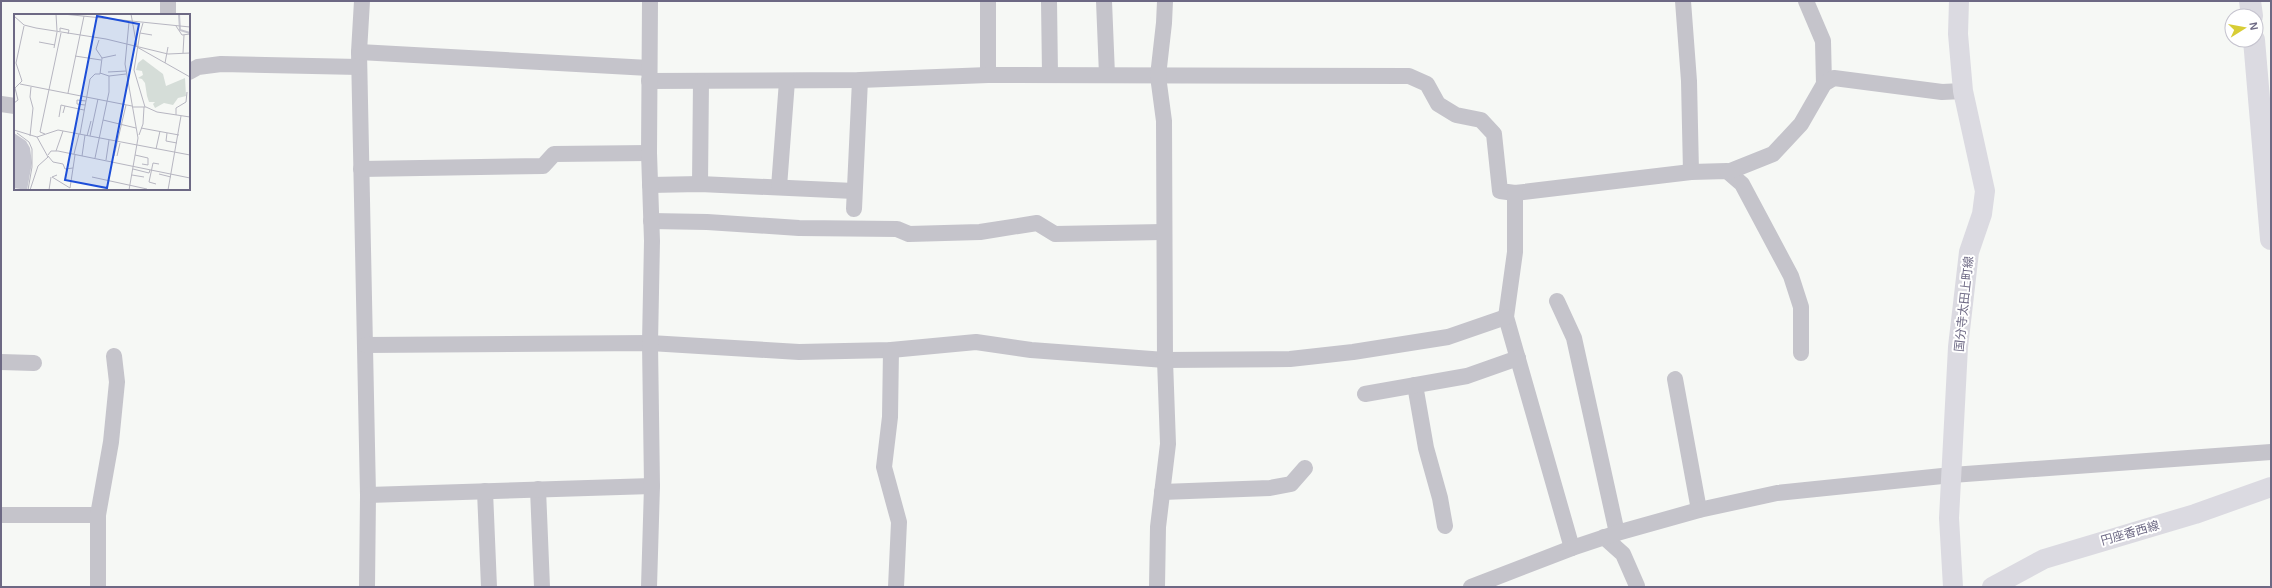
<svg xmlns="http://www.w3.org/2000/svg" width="2272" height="588" font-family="Arial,'Noto Sans JP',sans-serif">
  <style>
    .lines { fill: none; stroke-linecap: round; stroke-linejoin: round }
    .minor { stroke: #c5c4cb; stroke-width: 16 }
    .major { stroke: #dbdae1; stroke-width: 20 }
    .highway { stroke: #dbdae1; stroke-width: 22 }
    .labels { text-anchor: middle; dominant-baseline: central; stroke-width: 4; stroke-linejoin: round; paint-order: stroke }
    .street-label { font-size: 12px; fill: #6d6984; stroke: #fff }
    .inset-river { fill: none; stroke: #c6c6d0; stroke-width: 2 }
    .inset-road { fill: none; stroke: #b7b6c1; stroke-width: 1 }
    .view { fill: #1d4ed8; fill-opacity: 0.15; stroke: #1d4ed8; stroke-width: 2 }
    .inset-edge { fill: none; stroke: #6d6984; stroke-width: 2 }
  </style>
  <rect width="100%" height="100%" fill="#f6f8f5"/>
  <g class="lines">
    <g class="minor">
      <polyline points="362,1 359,52 368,495 367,587"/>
      <polyline points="988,1 988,75"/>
      <polyline points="1049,1 1050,75"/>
      <polyline points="1104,1 1107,75"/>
      <polyline points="1683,1 1689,81 1691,172"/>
      <polyline points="1806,1 1823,41 1824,84"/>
      <polyline points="168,15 168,1"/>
      <polyline points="359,52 649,68"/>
      <polyline points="189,72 198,67 221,64 359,67"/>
      <polyline points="649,81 860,80 988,75 1409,76 1427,84 1438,104 1456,115 1481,120 1494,134 1500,191 1515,193 1691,172 1727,171 1742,184 1791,276 1801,307 1801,353"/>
      <polyline points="1,104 15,106"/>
      <polyline points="361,169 543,166 554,154 649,153"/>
      <polyline points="1728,172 1773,154 1801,124 1824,84 1834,78 1942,92 1963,91"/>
      <polyline points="700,184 701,81"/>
      <polyline points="650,185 700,184 854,191"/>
      <polyline points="779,187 787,81"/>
      <polyline points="1515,193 1515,252 1506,317 1572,548"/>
      <polyline points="854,209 860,80"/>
      <polyline points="651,221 707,222 799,228 897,229 909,234 980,232 1037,223 1055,234 1163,232"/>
      <polyline points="1557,301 1574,338 1617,533"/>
      <polyline points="365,345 650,343 799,352 891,350 976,342 1031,350 1165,360 1290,359 1353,352 1448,337 1506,317"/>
      <polyline points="891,350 890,417 884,467 899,522 896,587"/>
      <polyline points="1,362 34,363"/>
      <polyline points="1675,379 1699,510"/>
      <polyline points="1415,385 1426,448 1440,498 1445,526"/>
      <polyline points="1365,394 1467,376 1518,358"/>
      <polyline points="538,489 542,587"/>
      <polyline points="485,491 489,587"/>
      <polyline points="1162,492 1270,488 1291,484 1305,468"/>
      <polyline points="368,495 652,486"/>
      <polyline points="1,515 98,515"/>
      <polyline points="1604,537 1623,554 1637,586"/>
      <polyline points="98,587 98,515 111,442 117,382 114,356"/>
      <polyline points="649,587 652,486 650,343 652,241 649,153 650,1"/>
      <polyline points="1157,587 1158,527 1168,444 1165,360 1164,121 1158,76 1164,23 1165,1"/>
      <polyline points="1471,587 1572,548 1617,533 1699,510 1777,493 1952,475 2271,452"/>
    </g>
    <g class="major">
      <polyline points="1953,587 1949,518 1958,347 1969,252 1982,214 1985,191 1963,91 1958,34 1959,1"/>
      <polyline points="1992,587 2044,559 2195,514 2271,487"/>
    </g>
    <g class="highway">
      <polyline points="2250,1 2252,16"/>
      <polyline points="2254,40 2271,239"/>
    </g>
  </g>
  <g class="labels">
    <g class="street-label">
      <text transform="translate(1964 304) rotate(-84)">国分寺太田上町線</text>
      <text transform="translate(2130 533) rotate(-16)">円座香西線</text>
    </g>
  </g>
  <g transform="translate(14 14)">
    <rect width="176" height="176" fill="#f6f8f5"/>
    <path d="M129,45l20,15 3,12 19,-8 1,18 -8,2 -5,7 -9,-2 -9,5 -2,-4 2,-2h-6l-2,-6 -2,-13 -3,-4 -4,-1 5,-3 -1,-4 -6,-1 2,-7z" fill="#d5ddd8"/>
    <path d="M0,119l12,8 4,7 2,15 -5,27 -13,-2z" fill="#c6c6d0"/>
    <path class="inset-river" d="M165,0l1,16 10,3"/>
    <path class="inset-road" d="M42,0l1,17M49,0l127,13M117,0l6,33 53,30M0,2l10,9 12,3 70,11 62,15 22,-1M129,9l-3,10 12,2M162,12l6,9 8,-1M46,17v-3l9,2 -1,4M126,19l-6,37 11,37M85,26l-3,9 6,9M25,28l16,3M40,34l3,-16M169,39l1,-18M61,42l26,4M151,49l3,-16M94,58l18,-1M86,59l9,3 17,-2M6,70l112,22M0,75l8,-8 -6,-18 8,-37M54,79l16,-77M0,89l4,-3 -3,-12M71,91l-8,-1v-4l9,1M118,93h14l11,5 33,5M49,99l2,-7 19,4M162,101v-7l10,-6 1,-10M45,103l2,-12 4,1M89,106l33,8M127,114l38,7M0,116l23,7 21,-7 132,25M3,119l12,9 3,7v18l-4,23M153,119l-1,8 11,2M31,120l-5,-2 21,-99M66,120l10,-55 5,-5h5l2,-16 14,-3M125,121l4,-11 1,-17M16,122l3,-28 -3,-11 1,-10M73,122l4,-15M76,122l8,-37M142,135l4,-18M42,137l7,-20M60,140l5,-20M34,141l3,-4h7l132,27M121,141l13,3v7l-6,-1M34,142l5,6 10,2 2,5 8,-1M68,142l3,-21M100,142l12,-51M103,142l3,-13M81,144l14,-66v-16M92,146l3,-20M119,155l16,4 1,-3M145,160l12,3M43,161l-5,2 18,11 5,-33M118,161l12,2M78,163l55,12M142,170l-7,-2 4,-19 6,1M16,176l8,-24 10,-9 -11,-20M35,176l2,-13M115,176l9,-52 -13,-74 4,-42M154,176l13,-74"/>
    <path class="view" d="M83,2l42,8 -32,164 -42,-8z"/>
    <rect width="176" height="176" class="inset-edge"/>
  </g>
  <rect width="2272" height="588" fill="none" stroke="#6d6984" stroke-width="4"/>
  <g transform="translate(2244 28) rotate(79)"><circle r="19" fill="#ffffff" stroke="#c5c3ce"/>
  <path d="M0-3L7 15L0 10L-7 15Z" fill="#d8cd35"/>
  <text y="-6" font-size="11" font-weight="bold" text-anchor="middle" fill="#6d6984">N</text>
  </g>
</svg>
